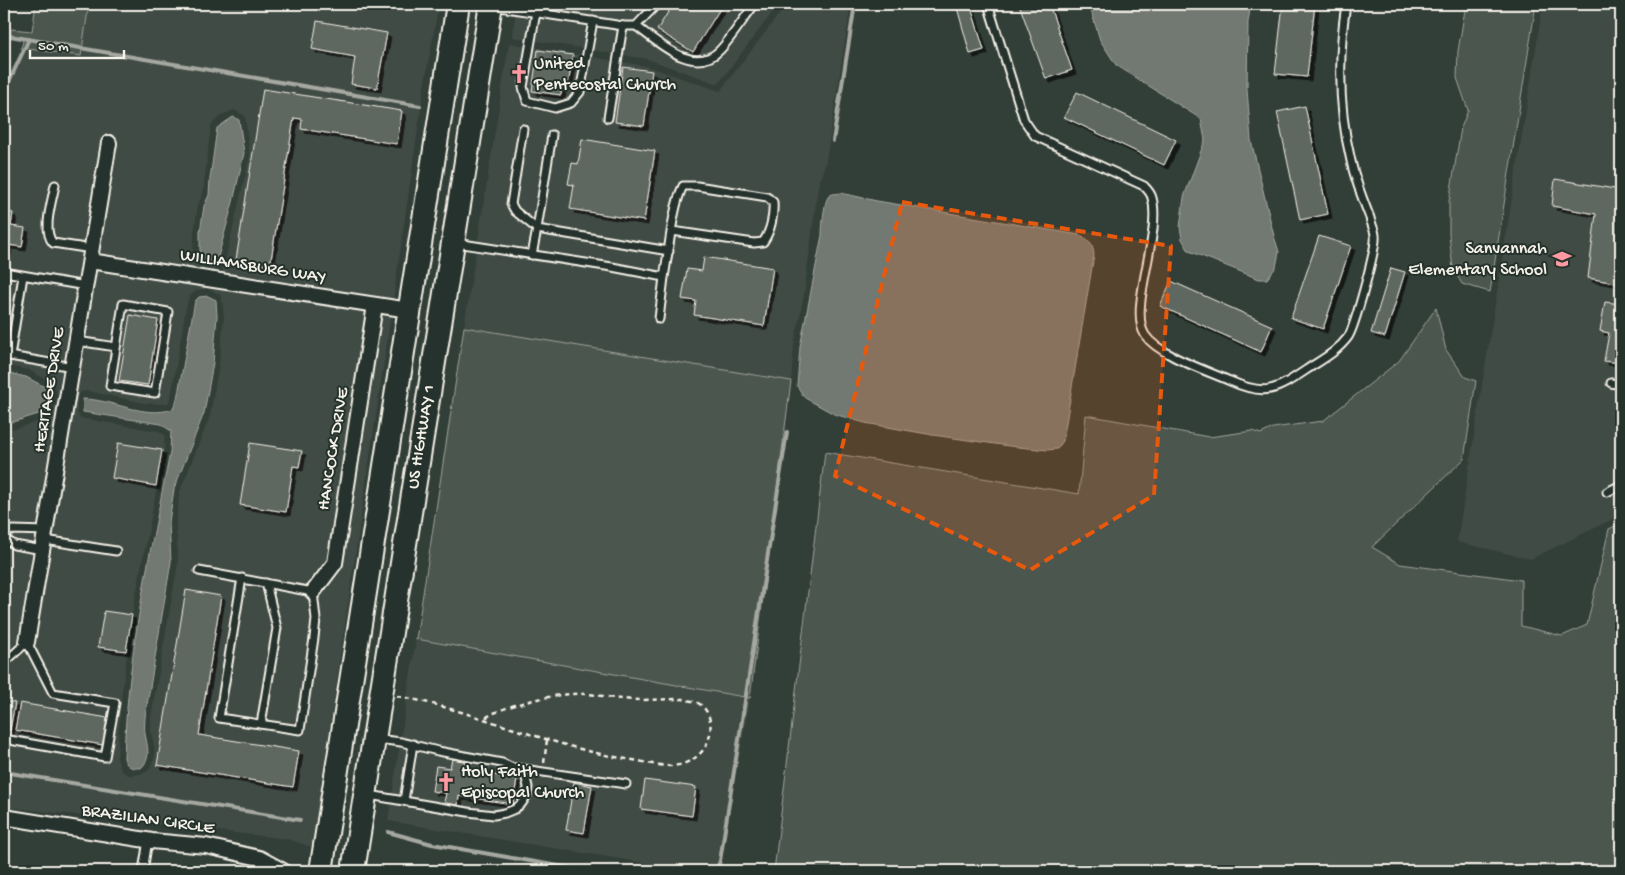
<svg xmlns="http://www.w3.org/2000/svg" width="1625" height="875" font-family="'Gochi Hand',sans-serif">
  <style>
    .built { fill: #404b44; fill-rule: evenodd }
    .green { fill: #4c564f; stroke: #a0a49c }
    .water { fill: #727972; stroke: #a6a9a1 }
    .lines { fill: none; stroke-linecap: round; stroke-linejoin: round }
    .stream { stroke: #a6a9a1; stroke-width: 4 }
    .building { fill: #5f6861; stroke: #f4f1e8; filter: url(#shadow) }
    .service-casing { stroke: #f4f1e8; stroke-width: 11 }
    .minor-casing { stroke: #f4f1e8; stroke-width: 18 }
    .primary-casing { stroke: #f4f1e8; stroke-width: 26 }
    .path { stroke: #f4f1e8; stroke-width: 2.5; stroke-dasharray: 5 4; stroke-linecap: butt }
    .service { stroke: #26332d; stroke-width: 7 }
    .minor { stroke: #26332d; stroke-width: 14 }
    .primary { stroke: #26332d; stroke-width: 22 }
    .marked { fill: #e8590c; fill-opacity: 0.2; stroke: #e8590c; stroke-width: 4; stroke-dasharray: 10 6; stroke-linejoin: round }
    .labels { text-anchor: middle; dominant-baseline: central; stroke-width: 4; stroke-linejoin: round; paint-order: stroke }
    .poi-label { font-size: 18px; fill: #f4f1e8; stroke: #26332d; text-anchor: start }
    .street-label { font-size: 18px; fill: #f4f1e8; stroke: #26332d }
  </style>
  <defs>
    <filter id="shadow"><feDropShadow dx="4" dy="4" stdDeviation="0" flood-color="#0009"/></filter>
  </defs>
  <rect width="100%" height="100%" fill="#323e38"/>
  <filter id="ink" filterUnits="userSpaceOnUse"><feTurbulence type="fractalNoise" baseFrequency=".02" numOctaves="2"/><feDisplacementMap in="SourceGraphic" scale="10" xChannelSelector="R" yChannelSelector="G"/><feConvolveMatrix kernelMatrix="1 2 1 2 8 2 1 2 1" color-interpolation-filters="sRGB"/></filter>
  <g filter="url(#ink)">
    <g class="built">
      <path d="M89,4h350l-14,77 -32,219 -171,-26 28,-119 -5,-39 -11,-6 -12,5 -11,10 -8,68 -5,12 -4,27 -1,22 5,10 5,3 3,5 -108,-17 19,-118 -13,-2 -85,513 13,2 64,-380 271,41 -38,249 -25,33 9,9 29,-38 38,-251 11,2 -79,532 -24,-8 -284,-32v-379l11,1 33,-11 11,-18 -5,-16 -25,-14 -25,-5v-277l17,-40 60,7zM208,288l12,7 2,4 2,18 -5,47 -9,52 -30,75 -4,31 2,41 -27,154v14l3,14 1,11 -5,13 -5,4 -11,2h-6l-7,-5 -4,-12 4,-59 13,-95 30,-152 1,-17 -7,-4 -78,-13 -3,-6v-15l4,-5 7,-1 56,12 19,1 5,-1 3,-6 15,-89 3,-11 8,-7z"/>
      <polygon points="516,4 779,4 718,84 647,59 513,37"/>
      <polygon points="787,4 851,4 826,161 818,187 804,295 794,345 791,381 464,327 509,43 646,66 720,91"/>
      <polygon points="1543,4 1621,4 1621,515 1531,559 1457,542"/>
      <polygon points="416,639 750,698 718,871 694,871 388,821"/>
    </g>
    <g class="green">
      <polygon points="36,4 89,4 81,56 21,48 23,42 21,38 10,35 11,29 32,31"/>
      <polygon points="1466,4 1536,4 1490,292 1462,284 1453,269 1449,235 1449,202 1461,128 1468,110 1457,78 1458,51"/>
      <polygon points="1436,308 1446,350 1465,377 1476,381 1464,459 1372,547 1400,564 1521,580 1521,626 1562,636 1587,625 1609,529 1621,523 1621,871 774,871 825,452 1079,494 1086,415 1209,437 1252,431 1261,434 1273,428 1323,421 1399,361"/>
      <polygon points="464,327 791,381 750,698 416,639"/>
    </g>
    <g class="water">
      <polygon points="1089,4 1251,4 1248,22 1247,89 1251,140 1274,236 1279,252 1276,267 1267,279 1259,279 1189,251 1182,239 1180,227 1184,197 1205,140 1201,119 1116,65 1100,40"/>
      <polygon points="233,117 239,120 244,153 233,202 215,268 210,266 208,260 204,260 200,252 200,232 204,206 209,195 210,179 217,128"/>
      <path d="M841,193l36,8 203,34c9,5 13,9 14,20l-31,186 -6,8 -10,1 -38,-4 -76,-11 -68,-12 -31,-9 -29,-16 -8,-12 3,-39 22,-112c0,-8 2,-35 7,-39 3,-3 8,-2 12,-3z"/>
      <path d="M208,296l8,4 1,16 -4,47 -9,50 -30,76 -5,33 2,40 -26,155c0,5 -1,11 0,16 2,13 7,25 -4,35 -9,0 -14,0 -17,-10 3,-103 26,-205 46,-305l1,-22 -10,-7 -78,-12v-13c29,0 61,20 90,10l4,-10 18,-98 4,-4z"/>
      <polygon points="4,372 26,377 49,389 52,399 45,412 13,422 4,421"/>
    </g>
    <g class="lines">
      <g class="stream">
        <polyline points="4,35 420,106"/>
        <polyline points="4,92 29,39"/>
        <polyline points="833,141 855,4"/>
        <polyline points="4,772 300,820"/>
        <polyline points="388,832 432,844 587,871"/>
        <polyline points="716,871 720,861 787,432"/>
      </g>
    </g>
    <g class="building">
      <polygon points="673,4 723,4 693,52 657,30"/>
      <polygon points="956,4 970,4 984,50 970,54"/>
      <polygon points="1019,4 1049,4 1072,70 1046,79"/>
      <polygon points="1283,4 1315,4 1307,77 1275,74"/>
      <polygon points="317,21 387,33 377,88 351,84 355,57 312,49"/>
      <polygon points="538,50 573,55 568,85 562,84 561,95 532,91"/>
      <polygon points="623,67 652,71 644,126 615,122"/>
      <polygon points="263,89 402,111 397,144 301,129 302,119 294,118 270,266 236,260"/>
      <polygon points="1077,92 1176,140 1164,165 1064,117"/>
      <polygon points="1305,106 1328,214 1300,220 1277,112"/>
      <polygon points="582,139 655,151 644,221 570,209 574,185 568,184 572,163 578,164"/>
      <polygon points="1555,179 1621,190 1621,284 1588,278 1596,214 1552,206"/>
      <polygon points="4,211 13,213 11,226 25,228 22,247 8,245 6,258 4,258"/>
      <polygon points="1319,236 1351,246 1323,329 1291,318"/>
      <polygon points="704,257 773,268 764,326 694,315 696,301 682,299 687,269 702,271"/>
      <polygon points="1391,268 1405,272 1385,337 1371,333"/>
      <polygon points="1171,281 1272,326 1261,352 1160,306"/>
      <polygon points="1605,302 1621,304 1621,363 1604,361 1609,333 1600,331"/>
      <polygon points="130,315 158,320 148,385 119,381"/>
      <polygon points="118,443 162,450 156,486 112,478"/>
      <polygon points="250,443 302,451 299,467 293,466 286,512 240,505"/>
      <polygon points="186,590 221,596 199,735 299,751 293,787 157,765"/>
      <polygon points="104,611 132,615 126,651 98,647"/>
      <polygon points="4,701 15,703 10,730 4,729"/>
      <polygon points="20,703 108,718 103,745 15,730"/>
      <polygon points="452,759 465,761 464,770 517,779 513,804 459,796 458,805 444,803 446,793 432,791 436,766 450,768"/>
      <polygon points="645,780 696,787 692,816 641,809"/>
      <polygon points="574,782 592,786 584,833 566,830"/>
    </g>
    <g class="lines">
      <g class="service-casing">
        <g id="service">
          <path d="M988,4l36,116 11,16 109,50c3,3 7,7 8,12 10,36 -24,111 -7,137 13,20 63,36 85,46 36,16 46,9 76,-11 15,-10 31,-18 42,-33 6,-8 29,-90 27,-101 0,-6 -4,-12 -5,-18 -7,-18 -15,-38 -19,-57 -13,-53 -13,-104 -5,-157"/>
          <polyline points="493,6 623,26 636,26 657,4"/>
          <polyline points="536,12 523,87 527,101 555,108 571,103 580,92 593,21"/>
          <path d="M636,26c22,16 58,51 84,24 13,-14 23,-31 35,-46"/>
          <polyline points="608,118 623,26"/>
          <polyline points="523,129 511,204 515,211 537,229 532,255"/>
          <polyline points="552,135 537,229 669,251"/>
          <path d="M55,185c-3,16 -13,46 -2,58l39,6"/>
          <path d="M456,243l156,24 52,10c5,-25 8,-69 19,-91h14l58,9 12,2 6,5c1,13 -2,29 -10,40l-9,1 -82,-12"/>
          <polyline points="4,272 86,286"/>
          <polygon points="123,304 168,312 155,393 110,386"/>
          <polyline points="659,319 664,277"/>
          <polyline points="77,341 116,347"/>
          <polyline points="4,355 73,367"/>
          <polyline points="10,356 23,276"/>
          <polyline points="1611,383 1621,385"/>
          <polyline points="1607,492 1621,485"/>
          <polyline points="4,532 13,530 46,531"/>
          <polyline points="4,538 14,545 43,550"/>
          <polyline points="45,540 116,551"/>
          <polyline points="199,571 313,592 316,619 314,638 300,730 219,718 242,578"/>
          <polyline points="4,663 27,642 53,693 115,703 105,757 4,739"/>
          <polyline points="261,724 277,628 266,583"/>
          <polyline points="516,768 626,784"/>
          <polyline points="369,795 468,812 494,815 505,813 515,809 522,803 527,795 528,787 526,778 522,772 502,763 438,751 401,742 377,739"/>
          <polyline points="404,801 413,744"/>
          <polyline points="143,871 148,840"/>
        </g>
      </g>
      <g class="minor-casing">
        <g id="minor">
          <polyline points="90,261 409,310"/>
          <polyline points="313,592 335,563 375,305"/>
          <polyline points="27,642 109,143"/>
          <polyline points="4,817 152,841 206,846 259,858 283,871"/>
        </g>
      </g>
      <g class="primary-casing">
        <g id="primary">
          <polyline points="321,871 458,4"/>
          <polyline points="353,871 491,4"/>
        </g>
      </g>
      <g class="path">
        <path d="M397,696c81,15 154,52 236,64 12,2 25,6 38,6 24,-1 43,-20 39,-45 -1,-6 -4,-12 -9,-16 -4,-4 -12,-4 -18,-6 -20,0 -41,2 -61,0 -13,-1 -26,-5 -38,-5 -24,-2 -82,11 -100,25"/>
        <polyline points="544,763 547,740"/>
      </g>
      <use href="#service" class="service"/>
      <use href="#minor" class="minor"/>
      <use href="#primary" class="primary"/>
    </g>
  </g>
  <path class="marked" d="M902,202l269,44 -17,249 -124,75 -195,-94z"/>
  <defs>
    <g id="church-bare" transform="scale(1.5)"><path d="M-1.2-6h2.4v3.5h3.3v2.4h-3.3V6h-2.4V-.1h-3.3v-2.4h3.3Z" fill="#ff9aa2" stroke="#26332d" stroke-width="2.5" paint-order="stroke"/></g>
    <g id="school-bare" transform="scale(1.5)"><path d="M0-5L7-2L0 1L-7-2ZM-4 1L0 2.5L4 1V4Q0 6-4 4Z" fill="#ff9aa2" stroke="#26332d" stroke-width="2.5" paint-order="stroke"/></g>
  </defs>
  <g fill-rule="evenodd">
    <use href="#church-bare" x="519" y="74"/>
    <use href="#school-bare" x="1562" y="259"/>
    <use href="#church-bare" x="446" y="782"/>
  </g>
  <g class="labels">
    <g class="poi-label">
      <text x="534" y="64">United<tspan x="534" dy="21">Pentecostal Church</tspan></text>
      <text x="1547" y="249" text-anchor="end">Sanvannah<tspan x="1547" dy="21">Elementary School</tspan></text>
      <text x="461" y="772">Holy Faith<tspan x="461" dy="21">Episcopal Church</tspan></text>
    </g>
    <g class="street-label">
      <text transform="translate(253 267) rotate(9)">WILLIAMSBURG WAY</text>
      <text transform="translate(50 390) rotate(-81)">HERITAGE DRIVE</text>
      <text transform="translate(422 437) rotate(-81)">US HIGHWAY 1</text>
      <text transform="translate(334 449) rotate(-81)">HANCOCK DRIVE</text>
      <text transform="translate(148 820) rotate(8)">BRAZILIAN CIRCLE</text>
    </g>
  </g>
  <rect width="1625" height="875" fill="none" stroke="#26332d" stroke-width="20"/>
  <rect x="10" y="10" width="1605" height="855" fill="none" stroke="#f4f1e8" stroke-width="2" filter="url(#ink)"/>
  <path d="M30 50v8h94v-8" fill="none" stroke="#f4f1e8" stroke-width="2.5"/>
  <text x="38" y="50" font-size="15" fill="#f4f1e8" stroke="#26332d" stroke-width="4" paint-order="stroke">50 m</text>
</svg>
